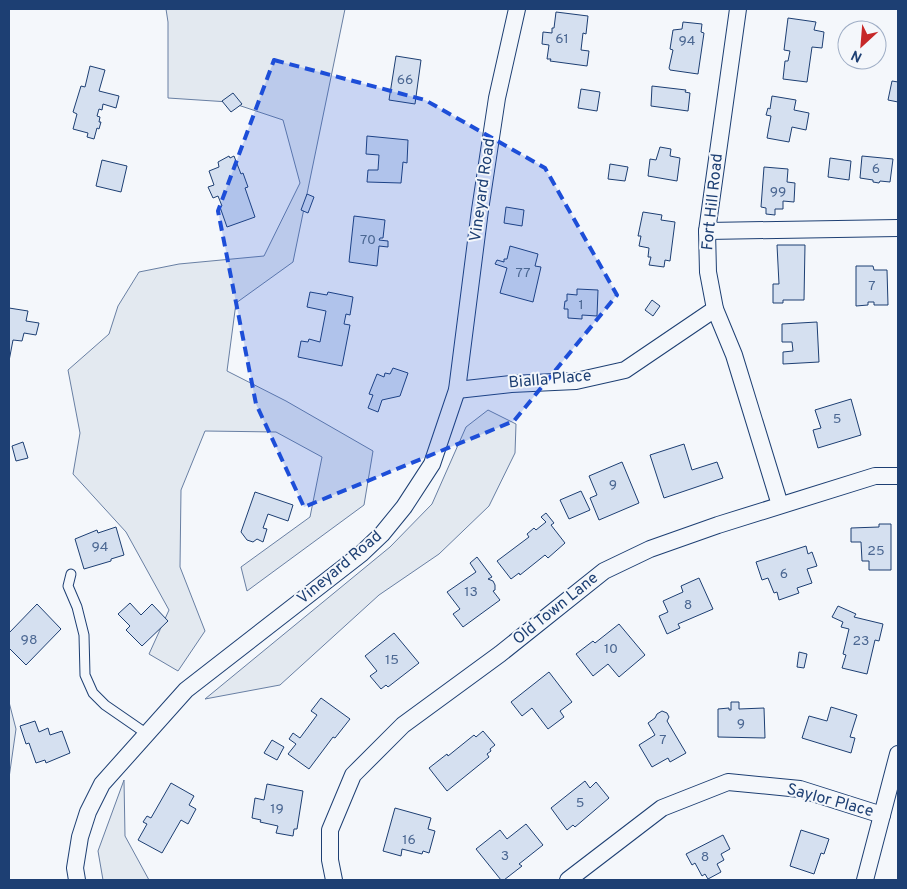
<svg xmlns="http://www.w3.org/2000/svg" width="907" height="889" font-family="Overpass,sans-serif">
  <style>
    .green { fill: #e3e9f0; stroke: #687fa3 }
    .building { fill: #d5e0f0; stroke: #1d3f73 }
    .lines { fill: none; stroke-linecap: round; stroke-linejoin: round }
    .lane-casing { stroke: #1d3f73; stroke-width: 11 }
    .street-casing { stroke: #1d3f73; stroke-width: 18 }
    .lane { stroke: #f4f7fb; stroke-width: 9 }
    .street { stroke: #f4f7fb; stroke-width: 16 }
    .marked { fill: #1d4ed8; fill-opacity: 0.2; stroke: #1d4ed8; stroke-width: 4; stroke-dasharray: 10 6; stroke-linejoin: round }
    .labels { text-anchor: middle; dominant-baseline: central; stroke-width: 4; stroke-linejoin: round; paint-order: stroke }
    .number-label { font-size: 14px; fill: #4b6792 }
    .street-label { font-size: 16px; fill: #1d3f73; stroke: #f4f7fb }
  </style>
  <rect width="100%" height="100%" fill="#f4f7fb"/>
  <g class="green">
    <polygon points="166,9 345,9 293,262 236,303 227,371 286,401 373,451 364,505 247,591 241,567 310,517 322,457 276,432 205,431 181,490 180,567 205,631 178,671 149,654 169,610 126,532 73,474 80,433 68,370 109,334 118,306 139,272 179,264 264,256 300,183 283,120 229,102 168,98 168,22"/>
    <polygon points="488,410 516,424 515,453 489,506 439,554 379,595 280,685 205,699 390,547 432,504 466,427"/>
    <polygon points="9,702 16,729 9,778"/>
    <polygon points="124,780 125,836 149,880 103,880 98,851"/>
  </g>
  <g class="building">
    <polygon points="556,12 588,16 586,34 583,33 581,50 589,51 587,66 550,61 551,59 547,59 549,45 542,44 543,32 552,33 552,28 554,28"/>
    <polygon points="788,18 816,22 814,30 824,32 822,48 812,47 807,82 783,79 785,61 788,61 790,51 784,50"/>
    <polygon points="683,22 702,24 701,32 704,33 698,74 670,70 669,68 673,50 670,49 673,30 682,29"/>
    <polygon points="396,56 421,60 415,104 389,100"/>
    <polygon points="90,66 105,70 99,91 119,96 116,108 103,104 102,110 99,109 97,116 100,117 99,122 101,122 99,129 97,128 94,139 87,137 88,133 73,129 77,114 73,112 81,86 85,87"/>
    <polygon points="892,81 898,82 898,102 888,100"/>
    <polygon points="652,86 686,90 685,92 690,93 688,111 651,106"/>
    <polygon points="581,89 600,92 597,111 578,108"/>
    <polygon points="233,93 242,104 231,112 222,101"/>
    <polygon points="772,96 796,100 794,110 809,113 806,130 792,127 789,142 767,138 771,116 766,115 768,108 770,109"/>
    <polygon points="367,136 408,140 407,163 403,162 401,183 367,182 368,170 378,170 379,155 366,154"/>
    <polygon points="660,147 671,149 670,156 680,158 677,181 648,176 650,159 656,160"/>
    <polygon points="229,156 230,158 234,156 241,174 243,173 248,187 245,188 255,217 227,227 220,207 222,206 218,196 213,198 208,187 214,185 209,171 219,167 218,162"/>
    <polygon points="862,156 893,159 890,182 880,181 879,183 873,182 873,180 860,178"/>
    <polygon points="830,158 851,161 849,180 828,177"/>
    <polygon points="102,160 127,166 121,192 96,186"/>
    <polygon points="610,164 628,167 625,181 608,179"/>
    <polygon points="764,167 788,169 787,182 795,183 794,202 783,201 783,209 775,209 775,215 766,214 766,208 761,207"/>
    <polygon points="307,194 314,197 308,213 301,210"/>
    <polygon points="506,207 524,210 522,226 504,223"/>
    <polygon points="643,212 662,215 661,220 675,222 670,261 665,260 664,267 649,265 651,257 648,257 649,248 639,246 641,236 638,236"/>
    <polygon points="354,216 385,220 383,238 380,238 379,240 388,241 388,247 379,246 377,266 349,262"/>
    <polygon points="777,245 805,245 804,300 783,300 783,303 773,303 773,284 779,284"/>
    <polygon points="510,246 538,254 535,266 541,267 533,302 500,293 507,268 495,264 497,260 504,262 504,259 507,259"/>
    <polygon points="856,266 873,266 874,270 887,270 888,305 874,305 874,302 868,302 868,305 856,306"/>
    <polygon points="577,289 598,290 597,316 582,315 582,319 568,318 568,309 564,309 565,301 567,301 567,294 577,295"/>
    <polygon points="310,292 327,295 328,292 353,297 350,315 346,314 344,324 350,325 342,366 298,357 301,341 308,342 309,339 320,342 326,311 307,307"/>
    <polygon points="652,300 660,306 653,316 645,310"/>
    <polygon points="9,308 28,311 26,321 39,323 36,335 24,333 22,341 13,340 9,361"/>
    <polygon points="817,322 819,362 783,364 783,352 793,351 792,342 782,342 782,324"/>
    <polygon points="393,368 408,373 400,396 382,400 378,412 368,408 373,395 369,394 377,374 384,377 385,373 390,374"/>
    <polygon points="851,399 861,435 818,448 813,430 821,428 815,410"/>
    <polygon points="23,442 28,458 16,461 12,446"/>
    <polygon points="684,444 692,470 717,462 723,478 664,498 650,455"/>
    <polygon points="622,462 639,503 599,520 590,498 597,495 589,476"/>
    <polygon points="581,491 590,510 569,519 560,500"/>
    <polygon points="255,492 293,505 288,521 268,514 263,528 267,529 263,542 257,539 253,542 247,540 241,532"/>
    <polygon points="546,513 554,523 551,525 565,543 548,558 545,555 520,575 519,573 511,579 497,561 529,537 527,534 534,528 536,530 546,522 541,517"/>
    <polygon points="879,524 891,524 891,570 869,570 869,561 862,561 861,542 851,542 851,528 879,527"/>
    <polygon points="116,527 124,555 111,559 111,561 84,569 75,539 97,530 98,533"/>
    <polygon points="806,546 808,554 812,552 817,566 807,569 812,583 797,588 799,593 779,600 777,592 774,593 768,578 762,580 756,562"/>
    <polygon points="477,557 492,577 488,579 493,581 495,585 495,590 493,591 500,600 463,627 453,614 460,609 447,592 476,572 470,563"/>
    <polygon points="699,578 713,609 678,624 680,628 667,634 659,616 668,612 663,601 683,592 681,586"/>
    <polygon points="130,603 141,615 152,604 168,621 142,646 126,630 130,626 118,614"/>
    <polygon points="37,604 61,629 26,665 9,648 9,633"/>
    <polygon points="838,606 856,614 854,617 883,624 879,641 875,640 867,674 842,668 846,655 843,654 849,629 841,627 843,622 832,617"/>
    <polygon points="619,624 645,655 619,677 608,664 593,676 576,654 593,641 595,643"/>
    <polygon points="394,633 419,663 388,687 386,685 381,689 370,676 377,671 365,656"/>
    <polygon points="799,652 807,654 804,668 797,667"/>
    <polygon points="549,672 572,702 560,711 564,717 548,729 532,708 522,716 511,702"/>
    <polygon points="321,698 350,719 335,738 333,737 309,769 288,754 296,744 289,739 293,733 300,738 317,715 311,711"/>
    <polygon points="731,702 739,702 739,709 764,708 765,738 718,737 718,709 729,708 729,710 731,710"/>
    <polygon points="831,707 857,715 850,737 855,738 851,753 802,738 809,716 827,721"/>
    <polygon points="662,711 667,713 669,717 667,721 686,753 670,762 668,758 652,767 639,745 655,735 648,723 655,718 657,714"/>
    <polygon points="35,721 39,732 48,728 50,735 62,731 70,753 46,763 45,760 36,763 29,743 26,744 20,726"/>
    <polygon points="483,731 495,745 490,749 491,751 487,754 489,757 447,791 429,768 447,754 448,756 474,735 476,737"/>
    <polygon points="272,740 284,747 277,760 264,753"/>
    <polygon points="585,781 590,788 596,782 609,798 575,827 573,825 567,830 551,808"/>
    <polygon points="171,783 194,796 189,805 196,809 188,824 181,820 162,853 138,840 147,824 143,822 147,816 151,818"/>
    <polygon points="267,784 303,791 297,829 294,829 293,836 276,833 278,826 260,822 261,820 252,818 255,798 264,800"/>
    <polygon points="395,808 431,818 428,829 435,831 429,853 423,851 422,854 402,849 401,856 383,851"/>
    <polygon points="526,824 543,845 519,864 522,866 504,880 501,880 476,849 500,830 507,839"/>
    <polygon points="801,830 829,839 824,854 821,853 814,874 790,866"/>
    <polygon points="723,835 730,849 721,854 724,860 717,864 721,872 708,879 705,874 702,876 695,863 692,865 686,854"/>
  </g>
  <g class="lines">
    <g class="lane-casing">
      <polyline id="lane" points="71,574 68,586 77,607 84,635 85,675 93,693 105,705 147,734"/>
    </g>
    <g class="street-casing">
      <g id="street">
        <polyline points="738,9 707,231 708,272 715,309 734,355 780,505"/>
        <polyline points="707,231 898,228"/>
        <polyline points="457,390 511,384 576,381 625,370 715,309"/>
        <polyline points="77,880 75,868 80,837 88,812 102,784 186,690 361,554 382,534 404,507 432,464 457,390 480,210 497,98 517,9"/>
        <polyline points="334,880 330,860 330,830 353,775 403,725 500,654 604,571 650,549 718,525 875,476 898,476"/>
        <polyline points="568,880 662,808 728,782 800,789 882,815"/>
        <polyline points="865,880 898,754"/>
      </g>
    </g>
    <use href="#lane" class="lane"/>
    <use href="#street" class="street"/>
  </g>
  <path class="marked" d="M274,60l151,40 120,68 72,127 -103,126 -210,86 -48,-103 -38,-193z"/>
  <g class="labels">
    <g class="number-label">
      <text x="562" y="39">61</text>
      <text x="687" y="41">94</text>
      <text x="405" y="80">66</text>
      <text x="876" y="169">6</text>
      <text x="778" y="192">99</text>
      <text x="368" y="240">70</text>
      <text x="523" y="273">77</text>
      <text x="872" y="286">7</text>
      <text x="581" y="305">1</text>
      <text x="837" y="419">5</text>
      <text x="613" y="485">9</text>
      <text x="100" y="547">94</text>
      <text x="876" y="551">25</text>
      <text x="784" y="574">6</text>
      <text x="471" y="592">13</text>
      <text x="688" y="605">8</text>
      <text x="29" y="640">98</text>
      <text x="861" y="641">23</text>
      <text x="611" y="649">10</text>
      <text x="392" y="660">15</text>
      <text x="741" y="724">9</text>
      <text x="663" y="740">7</text>
      <text x="580" y="803">5</text>
      <text x="277" y="809">19</text>
      <text x="409" y="840">16</text>
      <text x="505" y="856">3</text>
      <text x="705" y="857">8</text>
    </g>
    <g class="street-label">
      <text transform="translate(483 190) rotate(-82)">Vineyard Road</text>
      <text transform="translate(713 202) rotate(-84)">Fort Hill Road</text>
      <text transform="translate(550 380) rotate(-5)">Bialla Place</text>
      <text transform="translate(340 568) rotate(-40)">Vineyard Road</text>
      <text transform="translate(556 609) rotate(-39)">Old Town Lane</text>
      <text transform="translate(830 801) rotate(15)">Saylor Place</text>
    </g>
  </g>
  <rect width="907" height="889" fill="none" stroke="#1d3f73" stroke-width="20"/>
  <g transform="translate(862 45) rotate(206)"><circle r="24" fill="#f4f7fb" stroke="#9eadc5"/>
  <path d="M0-4L9 19L0 12L-9 19Z" fill="#c62828"/>
  <text y="-8" font-size="14" font-weight="bold" text-anchor="middle" fill="#1d3f73">N</text>
  </g>
</svg>
